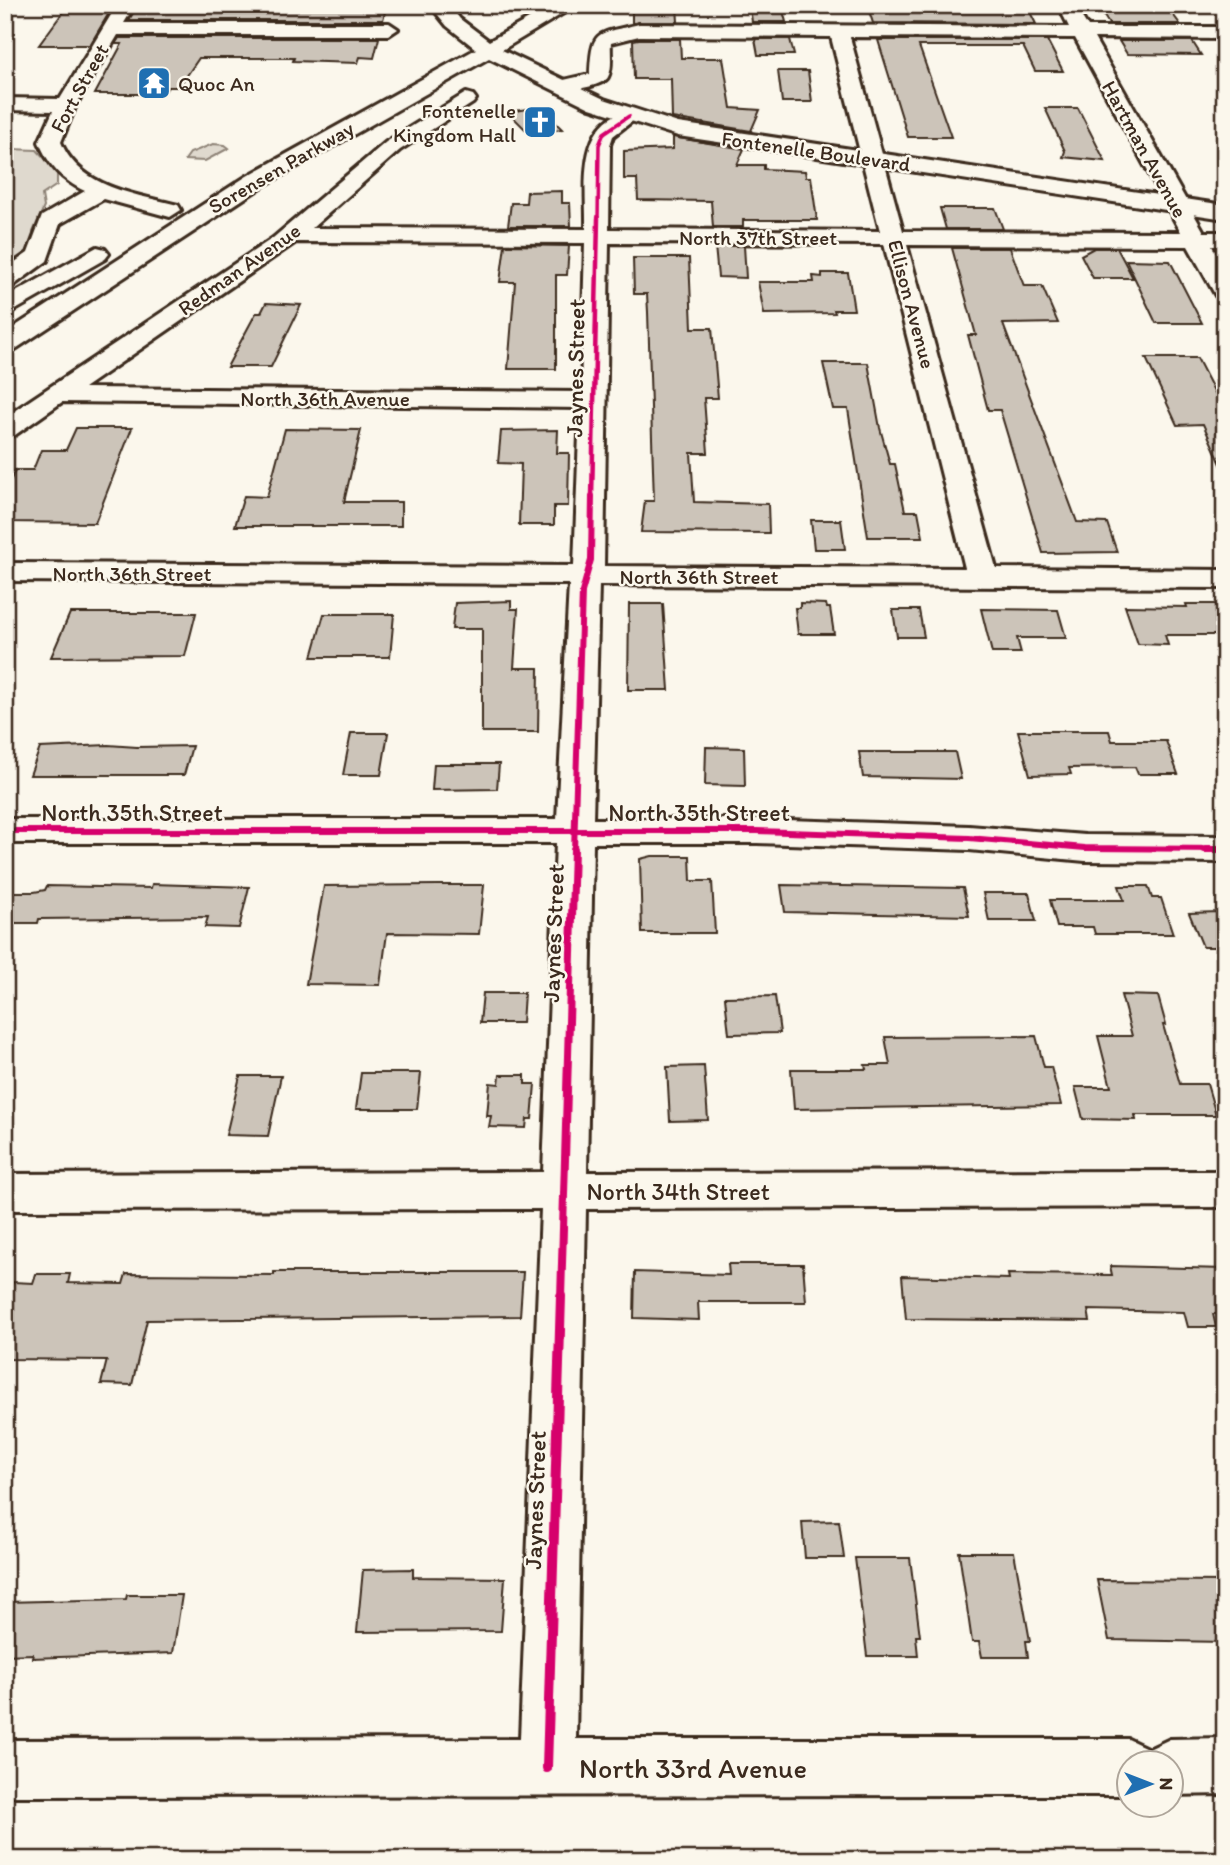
<svg xmlns="http://www.w3.org/2000/svg" width="1230" height="1865" font-family="Itim,sans-serif">
  <style>
    .green { fill: #dfd9ce; stroke: #8d8276; stroke-width: 2 }
    .building { fill: #ccc4b9; stroke: #3b2a1e; stroke-width: 2 }
    .lines { fill: none; stroke-linecap: round; stroke-linejoin: round }
    .minor-casing { stroke: #3b2a1e; stroke-width: 6 }
    .major-casing { stroke: #3b2a1e; stroke-width: 6 }
    .minor { fill: #fbf7ec; fill-rule: evenodd }
    .major { fill: #fbf7ec; fill-rule: evenodd }
    .cycleway-far4-casing { stroke: #fbf7ec; stroke-width: 6 }
    .cycleway-far3-casing { stroke: #fbf7ec; stroke-width: 7 }
    .cycleway-far2-casing { stroke: #fbf7ec; stroke-width: 10 }
    .cycleway-far1-casing { stroke: #fbf7ec; stroke-width: 12 }
    .cycleway-casing { stroke: #fbf7ec; stroke-width: 14 }
    .cycleway-far4 { stroke: #d6006c; stroke-width: 3.5 }
    .cycleway-far3 { stroke: #d6006c; stroke-width: 4.5 }
    .cycleway-far2 { stroke: #d6006c; stroke-width: 6 }
    .cycleway-far1 { stroke: #d6006c; stroke-width: 8 }
    .cycleway { stroke: #d6006c; stroke-width: 10 }
    .labels { text-anchor: middle; dominant-baseline: central; stroke-width: 5; stroke-linejoin: round; paint-order: stroke }
    .far-poi-label { font-size: 21px; fill: #3b2a1e; stroke: #fbf7ec; text-anchor: start }
    .far-street-label { font-size: 21px; fill: #3b2a1e; stroke: #fbf7ec }
    .street-label { font-size: 24px; fill: #3b2a1e; stroke: #fbf7ec }
    .near-street-label { font-size: 28px; fill: #3b2a1e; stroke: #fbf7ec }
  </style>
  <rect width="100%" height="100%" fill="#fbf7ec"/>
  <filter id="ink" filterUnits="userSpaceOnUse"><feTurbulence type="fractalNoise" baseFrequency=".0143" numOctaves="2"/><feDisplacementMap in="SourceGraphic" scale="14" xChannelSelector="R" yChannelSelector="G"/><feConvolveMatrix kernelMatrix="1 2 1 2 8 2 1 2 1" color-interpolation-filters="sRGB"/></filter>
  <g filter="url(#ink)">
    <g class="green">
      <polygon points="213,144 225,145 229,148 205,161 185,160 190,153"/>
      <polygon points="10,149 37,150 57,172 57,185 42,195 44,207 33,232 33,248 26,259 5,273 5,156"/>
    </g>
    <g class="building">
      <polygon points="259,5 386,8 383,20 129,20 136,8 151,7"/>
      <polygon points="867,5 1027,6 1036,24 873,23"/>
      <polygon points="632,6 677,6 678,22 632,23"/>
      <polygon points="750,7 782,7 786,22 752,22"/>
      <polygon points="66,8 112,8 90,45 39,45"/>
      <polygon points="1103,8 1168,8 1180,24 1109,24 1102,13 1106,13"/>
      <polygon points="119,38 379,38 374,58 360,57 358,63 293,61 294,58 199,58 179,87 168,87 163,94 95,94 122,44 115,44"/>
      <polygon points="639,39 680,39 681,58 723,58 731,108 760,110 751,131 672,118 671,79 634,79 633,40"/>
      <polygon points="755,39 790,39 794,55 758,55"/>
      <polygon points="878,40 1047,40 1063,71 1035,71 1023,46 919,46 951,137 908,137"/>
      <polygon points="1119,41 1192,41 1201,55 1127,54"/>
      <polygon points="778,71 808,71 812,102 782,102"/>
      <polygon points="540,107 562,129 530,134 508,112"/>
      <polygon points="1045,108 1078,108 1105,161 1063,157 1065,151"/>
      <polygon points="673,137 744,149 737,165 764,165 764,169 805,171 806,177 811,177 817,220 743,220 743,227 713,227 711,201 638,200 637,179 624,179 624,151 673,149"/>
      <polygon points="562,191 562,203 570,203 571,226 508,226 511,203 526,203 527,192"/>
      <polygon points="940,208 995,208 1003,229 946,229"/>
      <polygon points="505,245 569,246 567,275 556,275 556,369 508,369 515,282 500,282"/>
      <polygon points="715,246 744,246 746,278 718,277"/>
      <polygon points="952,248 1010,248 1024,286 1042,286 1058,323 1003,324 1077,522 1107,523 1117,552 1043,553 1000,410 988,410 968,335 976,335"/>
      <polygon points="1094,248 1117,248 1133,278 1093,278 1081,255"/>
      <polygon points="633,258 689,258 692,328 712,328 718,398 704,398 708,453 691,453 694,502 768,504 769,533 641,532 645,501 654,501 648,312 647,294 634,294"/>
      <polygon points="1126,260 1170,261 1202,323 1156,323"/>
      <polygon points="822,273 848,273 854,310 834,310 835,313 764,314 758,282 814,282 813,276 822,277"/>
      <polygon points="266,303 301,305 271,367 227,367 256,313 261,313"/>
      <polygon points="1146,358 1197,358 1225,412 1225,473 1203,424 1177,425"/>
      <polygon points="823,363 868,363 880,428 890,464 895,464 905,511 918,511 923,537 868,537 848,409 833,409"/>
      <polygon points="76,428 132,428 95,523 5,522 5,493 15,470 33,470 41,450 66,450"/>
      <polygon points="285,429 361,430 344,502 401,502 401,526 235,526 244,496 267,497"/>
      <polygon points="558,430 557,453 569,453 568,506 554,506 554,525 519,525 521,464 498,463 501,431"/>
      <polygon points="811,520 841,520 845,549 814,549"/>
      <polygon points="511,601 511,609 518,609 514,668 539,668 538,732 482,732 482,629 452,629 455,603"/>
      <polygon points="800,603 826,604 827,608 830,608 834,634 798,634 795,608 800,608"/>
      <polygon points="629,604 663,604 669,690 628,690"/>
      <polygon points="1186,604 1216,604 1225,627 1225,635 1165,635 1168,645 1138,644 1125,606 1187,607"/>
      <polygon points="981,609 1058,610 1066,638 1017,638 1021,653 992,653"/>
      <polygon points="893,610 919,610 924,637 897,637"/>
      <polygon points="70,613 196,613 185,656 51,657"/>
      <polygon points="324,614 394,614 390,657 312,657"/>
      <polygon points="1018,731 1109,731 1112,741 1166,741 1178,774 1138,774 1135,767 1069,768 1071,774 1030,775"/>
      <polygon points="351,733 388,733 381,775 343,775"/>
      <polygon points="108,745 137,747 192,746 184,775 30,775 40,748"/>
      <polygon points="706,747 744,748 745,786 705,785"/>
      <polygon points="859,752 955,752 961,779 863,777"/>
      <polygon points="434,764 499,764 497,789 432,790"/>
      <polygon points="652,856 690,856 691,881 712,881 715,933 642,933 640,859"/>
      <polygon points="152,884 249,887 239,928 205,927 208,917 39,919 38,923 5,923 5,892 34,892 45,890 47,886 151,888"/>
      <polygon points="438,885 484,885 479,934 387,933 380,985 306,984 324,886"/>
      <polygon points="781,885 963,888 969,916 785,912"/>
      <polygon points="1119,886 1148,886 1152,898 1161,898 1173,934 1095,934 1093,927 1057,927 1050,900 1124,900"/>
      <polygon points="983,893 1029,893 1036,921 989,921"/>
      <polygon points="1219,912 1225,927 1225,947 1203,947 1189,913"/>
      <polygon points="483,993 524,993 522,1023 480,1023"/>
      <polygon points="1121,995 1158,996 1166,1025 1163,1025 1180,1084 1207,1084 1216,1115 1135,1115 1136,1120 1083,1119 1075,1087 1111,1087 1098,1036 1132,1036"/>
      <polygon points="775,996 780,1033 729,1034 725,997"/>
      <polygon points="1036,1036 1044,1067 1051,1067 1061,1105 794,1109 791,1069 866,1069 865,1065 890,1065 885,1037"/>
      <polygon points="704,1066 708,1120 670,1121 667,1067"/>
      <polygon points="361,1073 421,1073 417,1109 356,1109"/>
      <polygon points="500,1075 525,1075 525,1084 535,1084 532,1119 527,1119 526,1128 489,1127 491,1116 487,1116 490,1083 499,1084"/>
      <polygon points="240,1076 281,1076 268,1136 226,1135"/>
      <polygon points="728,1264 803,1264 806,1302 698,1302 699,1320 634,1318 635,1272 729,1275"/>
      <polygon points="1110,1266 1225,1269 1225,1314 1213,1314 1216,1327 1188,1327 1184,1312 1088,1310 1090,1321 906,1319 902,1276 1009,1279 1008,1274 1112,1275"/>
      <polygon points="274,1272 523,1272 520,1316 147,1320 132,1385 101,1384 107,1360 5,1359 5,1307 13,1282 33,1283 36,1274 70,1274 68,1283 123,1284 126,1274 274,1275"/>
      <polygon points="839,1521 844,1558 805,1558 802,1522"/>
      <polygon points="959,1552 1014,1552 1030,1641 1026,1641 1028,1657 982,1657 979,1642 972,1642"/>
      <polygon points="855,1558 910,1558 920,1636 916,1636 918,1656 867,1656"/>
      <polygon points="413,1569 413,1577 505,1578 501,1631 357,1632 363,1570"/>
      <polygon points="1097,1580 1225,1581 1225,1642 1109,1640"/>
      <polygon points="127,1595 182,1595 173,1653 32,1658 33,1654 5,1655 5,1602 126,1599"/>
    </g>
    <g class="lines">
      <g class="minor-casing">
        <g id="minor">
          <path d="M117,5h18l-11,18h265l9,6 -9,6h-271l-42,70 -15,37c19,46 74,52 117,63l3,5 -11,7 -66,-18 -44,25 -13,37 -33,24 -9,2v-18l23,-16 14,-37 43,-25c-23,-11 -36,-25 -46,-49l14,-31 -48,-1v-12l55,1z"/>
          <path d="M1072,10l6,1 10,16h137v12l-131,-1 110,194h21v14h-13l13,23v29l-9,-2 -28,-50 -281,-1 89,323 229,2v18l-626,-3 -6,234h164l212,7 116,9 140,1v26l-140,-1 -116,-11 -212,-7h-164l-6,329 638,-1v36l-639,2 -10,530h552l21,10 21,-10 55,-1v56l-55,1v-31h-42v31l-1123,1v-56l515,-1 21,-530 -536,1v-36l538,-2 13,-329h-551v-24h552l12,-235 -564,-3v-18l569,3 6,-158 -518,-6 -47,33 -10,2v-20l268,-179 113,-96 80,-49 7,2 3,4 -3,4 -73,47 -88,78 274,1c1,-43 -11,-106 43,-119l10,6 -26,20 -3,9 -1,84 271,2 -49,-194 -192,-1 -28,7c-1,10 2,25 -3,34 -4,9 -44,16 -53,13l-3,-4 3,-4 35,-8c2,-47 7,-39 49,-50l430,3 -6,-12zM850,37l225,1 106,194 -278,-1zM296,242l289,1 -4,149 -497,-4zM609,243l275,1 81,324 -361,-2z"/>
        </g>
      </g>
      <g class="major-casing">
        <g id="major">
          <polygon points="430,5 449,5 460,19 489,41 554,5 577,5 502,50 604,99 678,123 1225,205 1225,219 678,136 590,108 489,58 263,186 14,350 5,353 5,333 247,176 476,49 447,26"/>
          <polygon points="97,247 105,249 109,254 105,259 5,316 5,298"/>
        </g>
      </g>
      <use href="#minor" class="minor"/>
      <use href="#major" class="major"/>
      <g class="cycleway-far4-casing">
        <polyline id="cycleway-far4" points="598,220 599,145 604,133 629,116"/>
      </g>
      <g class="cycleway-far3-casing">
        <polyline id="cycleway-far3" points="592,498 598,218"/>
      </g>
      <g class="cycleway-far2-casing">
        <g id="cycleway-far2">
          <polyline points="5,831 757,831 969,838 1085,848 1225,849"/>
          <polyline points="574,851 582,592 591,560 592,496"/>
        </g>
      </g>
      <g class="cycleway-far1-casing">
        <g id="cycleway-far1">
          <polyline points="1205,849 1225,849"/>
          <polyline points="561,1298 574,849"/>
        </g>
      </g>
      <g class="cycleway-casing">
        <polyline id="cycleway" points="547,1768 561,1296"/>
      </g>
      <use href="#cycleway-far4" class="cycleway-far4"/>
      <use href="#cycleway-far3" class="cycleway-far3"/>
      <use href="#cycleway-far2" class="cycleway-far2"/>
      <use href="#cycleway-far1" class="cycleway-far1"/>
      <use href="#cycleway" class="cycleway"/>
    </g>
  </g>
  <defs>
    <g id="temple-square" transform="scale(1.75)"><rect x="-9" y="-9" width="18" height="18" rx="4" fill="#1f6fb2" stroke="#fbf7ec"/><path d="M0-6L5-2H3V0L6.5 2.5H4V6H1.5V3h-3V6H-4V2.5H-6.5L-3 0V-2H-5Z" fill="#fff"/></g>
    <g id="church-square" transform="scale(1.75)"><rect x="-9" y="-9" width="18" height="18" rx="4" fill="#1f6fb2" stroke="#fbf7ec"/><path d="M-1.2-6h2.4v3.5h3.3v2.4h-3.3V6h-2.4V-.1h-3.3v-2.4h3.3Z" fill="#fff"/></g>
  </defs>
  <g fill-rule="evenodd">
    <use href="#temple-square" x="154" y="83"/>
    <use href="#church-square" x="540" y="122"/>
  </g>
  <g class="labels">
    <g class="far-poi-label">
      <text x="178" y="83">Quoc An</text>
      <text x="516" y="110" text-anchor="end">Fontenelle<tspan x="516" dy="24">Kingdom Hall</tspan></text>
    </g>
    <g class="far-street-label">
      <text transform="translate(79 88) rotate(-61)">Fort Street</text>
      <text transform="translate(1145 149) rotate(61)">Hartman Avenue</text>
      <text transform="translate(816 151) rotate(8)">Fontenelle Boulevard</text>
      <text transform="translate(281 167) rotate(-30)">Sorensen Parkway</text>
      <text x="758" y="237">North 37th Street</text>
      <text transform="translate(239 269) rotate(-35)">Redman Avenue</text>
      <text transform="translate(912 304) rotate(75)">Ellison Avenue</text>
      <text x="325" y="398">North 36th Avenue</text>
      <text x="132" y="573">North 36th Street</text>
      <text x="699" y="576">North 36th Street</text>
    </g>
    <g class="street-label">
      <text transform="translate(575 368) rotate(-89)">Jaynes Street</text>
      <text x="132" y="812">North 35th Street</text>
      <text x="699" y="812">North 35th Street</text>
      <text transform="translate(553 933) rotate(-88)">Jaynes Street</text>
      <text x="678" y="1191">North 34th Street</text>
      <text transform="translate(535 1500) rotate(-88)">Jaynes Street</text>
    </g>
    <g class="near-street-label">
      <text x="693" y="1768">North 33rd Avenue</text>
    </g>
  </g>
  <rect width="1230" height="1865" fill="none" stroke="#fbf7ec" stroke-width="28"/>
  <rect x="14" y="14" width="1202" height="1837" fill="none" stroke="#3b2a1e" stroke-width="2.5" filter="url(#ink)"/>
  <g transform="translate(1150 1784) rotate(90)"><circle r="33" fill="#fbf7ec" stroke="#aea59a" stroke-width="2"/>
  <path d="M0-5L12 26L0 18L-12 26Z" fill="#1f6fb2"/>
  <text y="-10" font-size="19" font-weight="bold" text-anchor="middle" fill="#3b2a1e">N</text>
  </g>
</svg>
